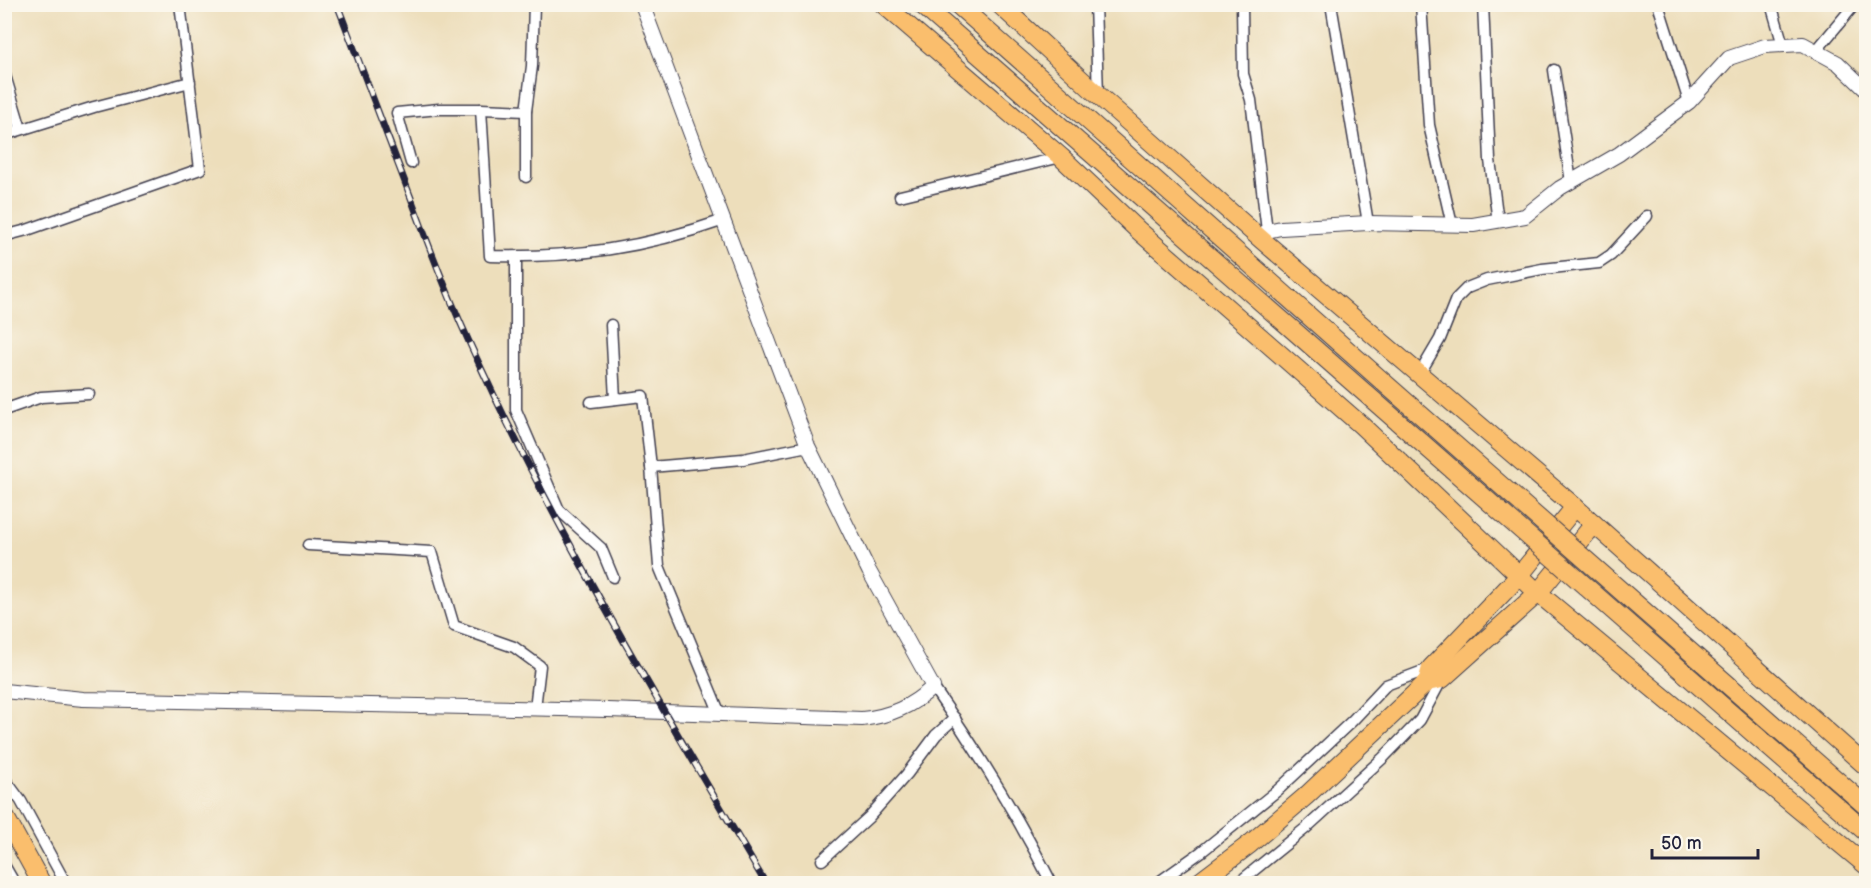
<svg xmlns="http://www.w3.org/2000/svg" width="1871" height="888" font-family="'Balsamiq Sans',sans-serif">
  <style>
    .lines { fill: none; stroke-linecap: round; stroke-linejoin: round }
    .minor-casing { stroke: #403e4e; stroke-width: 13 }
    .tertiary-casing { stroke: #403e4e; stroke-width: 16 }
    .trunk-casing { stroke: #403e4e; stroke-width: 20 }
    .minor { stroke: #fff; stroke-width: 10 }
    .tertiary { stroke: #fff; stroke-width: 14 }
    .trunk { stroke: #fabe6d; stroke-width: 18 }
    .rail-casing { stroke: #22223b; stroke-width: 7 }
    .rail { stroke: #fbf7ec; stroke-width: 4.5; stroke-dasharray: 14; stroke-linecap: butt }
    .trunk-bridge-casing { stroke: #403e4e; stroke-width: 20; stroke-linecap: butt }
    .trunk-bridge { stroke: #fabe6d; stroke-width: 18 }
  </style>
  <rect width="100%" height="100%" fill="#fbf7ec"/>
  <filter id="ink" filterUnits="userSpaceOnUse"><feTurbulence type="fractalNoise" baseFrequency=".0167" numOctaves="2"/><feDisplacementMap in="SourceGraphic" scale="12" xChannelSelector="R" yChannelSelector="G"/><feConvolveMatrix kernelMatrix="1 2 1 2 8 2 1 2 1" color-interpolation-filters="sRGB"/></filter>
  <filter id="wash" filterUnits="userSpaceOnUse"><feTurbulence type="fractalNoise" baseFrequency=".008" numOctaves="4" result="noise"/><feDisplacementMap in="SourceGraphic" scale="24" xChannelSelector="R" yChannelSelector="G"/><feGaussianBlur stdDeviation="1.35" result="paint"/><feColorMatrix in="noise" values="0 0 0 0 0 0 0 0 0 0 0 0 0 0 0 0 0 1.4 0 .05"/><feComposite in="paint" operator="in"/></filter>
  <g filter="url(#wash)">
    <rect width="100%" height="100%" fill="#eddebb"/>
  </g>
  <g filter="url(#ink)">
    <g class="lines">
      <g class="minor-casing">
        <g id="minor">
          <polyline points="1095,4 1098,95"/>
          <polyline points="1242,4 1243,74 1251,100 1267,231"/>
          <polyline points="1331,4 1368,223"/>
          <polyline points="1421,4 1429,125 1452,225"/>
          <polyline points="1483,4 1490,160 1498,222"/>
          <polyline points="1658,4 1689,102"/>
          <polyline points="1771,4 1783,45"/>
          <polyline points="1816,51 1855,4"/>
          <polyline points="1554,70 1571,182"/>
          <polyline points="4,72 21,129"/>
          <polyline points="481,109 526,111"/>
          <polyline points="4,135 94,107 190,82"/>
          <path d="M411,163l-14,-50 42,-4h42l9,147c85,2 154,-8 234,-36"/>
          <polyline points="526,177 526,111 532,66 534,4"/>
          <polyline points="900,196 1061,157"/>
          <polyline points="4,236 27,230 200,169 180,4"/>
          <polyline points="516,257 516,410 559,510 601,548 613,577"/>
          <polyline points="611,325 615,399"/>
          <polyline points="1420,373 1440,339 1456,299 1467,288 1487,280 1542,269 1599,263 1611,255 1647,216"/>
          <polyline points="591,402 643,396 651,467 743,459 808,446"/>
          <polyline points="4,410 41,397 89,394"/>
          <polyline points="651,467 659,566 720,714"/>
          <polyline points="308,545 432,552 454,626 514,647 540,666 535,708"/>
          <path d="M933,687c44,63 84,128 119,197"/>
          <polyline points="4,778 21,801 66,884"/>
          <polyline points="822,860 869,817 907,774 936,735 955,718"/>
          <polyline points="4,865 15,884"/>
          <polyline points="1156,884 1201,852 1278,790 1352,721 1386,685 1431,668"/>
          <polyline points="1237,884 1306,828 1383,758 1420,720 1442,679"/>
        </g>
      </g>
      <g class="tertiary-casing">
        <g id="tertiary">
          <polyline points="1262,240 1267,231 1281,228 1368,223 1473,225 1525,216 1560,188 1619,154 1689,102 1729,58 1765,46 1803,44 1838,63 1866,90"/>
          <path d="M4,691l79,8 525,11 254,9c29,-3 50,-13 71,-32l-64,-116 -61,-125 -166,-442"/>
        </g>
      </g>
      <g class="trunk-casing">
        <g id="trunk">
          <polyline points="883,4 1061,157 1138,230 1361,425 1538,593 1866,865"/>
          <polyline points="999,4 1098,95 1262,240 1575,507 1866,766"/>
          <polyline points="1427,682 1442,679 1538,593 1594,524"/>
          <polyline points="4,815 42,884"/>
          <polyline points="1197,884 1250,844 1306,796 1427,682 1431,668 1519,576 1575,507"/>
        </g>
      </g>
      <use href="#minor" class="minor"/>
      <use href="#tertiary" class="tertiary"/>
      <use href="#trunk" class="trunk"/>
      <g class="rail-casing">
        <path id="rail" d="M337,4c25,65 49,129 74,194 18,49 37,98 59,146 85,187 191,363 296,540"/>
      </g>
      <use href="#rail" class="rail"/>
      <g class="trunk-bridge-casing">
        <g id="trunk-bridge">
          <polyline points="921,4 1866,832"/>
          <polyline points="957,4 1389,387 1866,806"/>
        </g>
      </g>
      <use href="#trunk-bridge" class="trunk-bridge"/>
    </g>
  </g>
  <rect width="1871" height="888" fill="none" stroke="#fbf7ec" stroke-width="24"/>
  <path d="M1652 849v9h106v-9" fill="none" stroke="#22223b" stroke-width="3"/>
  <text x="1661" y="849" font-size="18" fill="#22223b" stroke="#fbf7ec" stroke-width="4.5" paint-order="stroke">50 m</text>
</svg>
